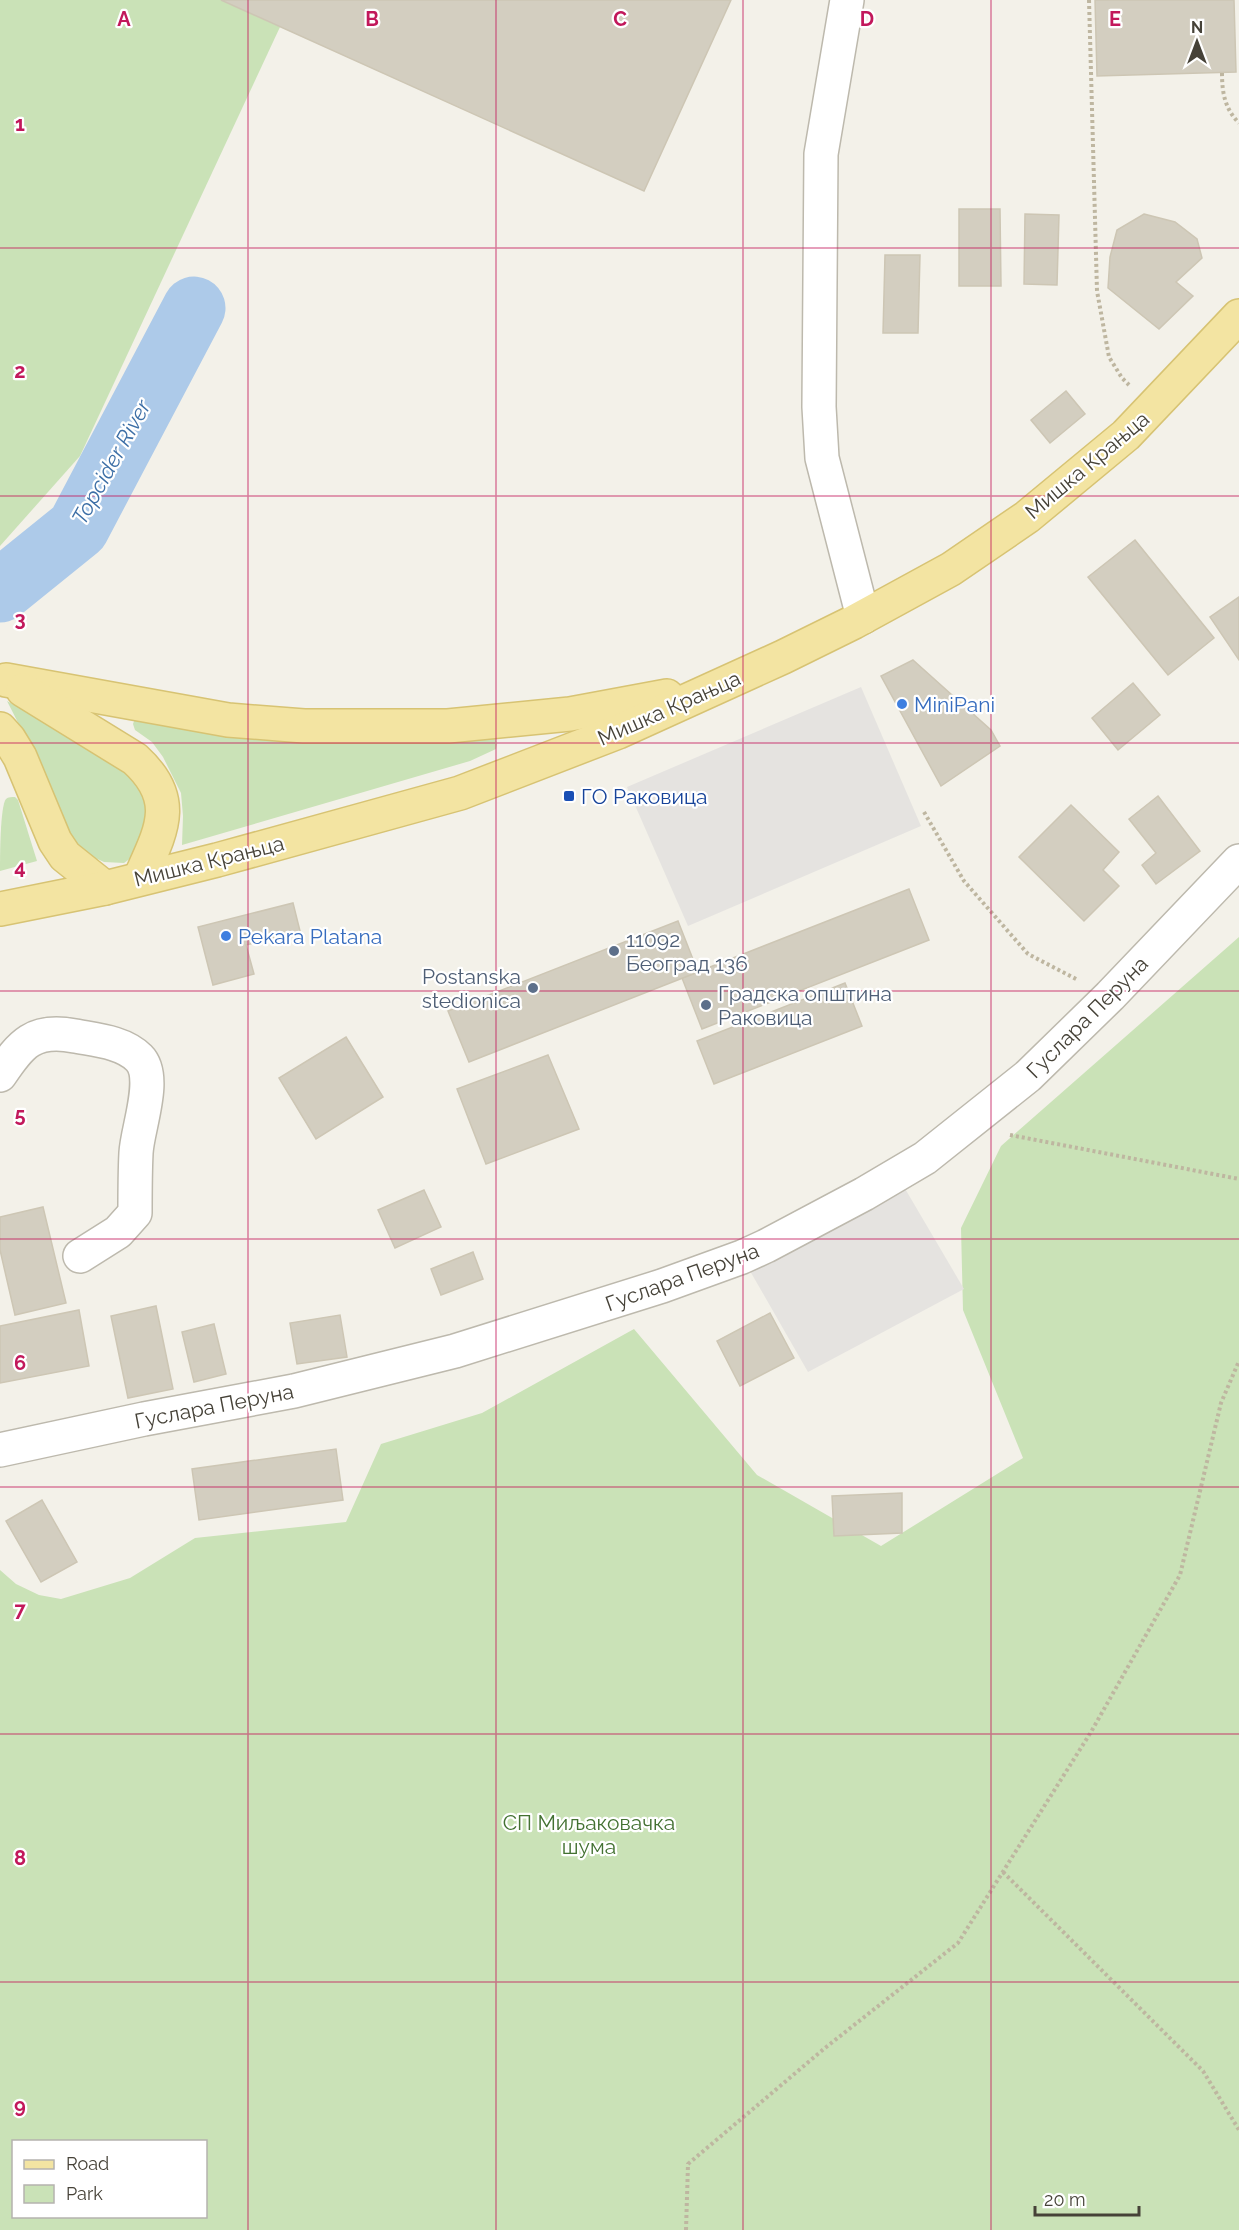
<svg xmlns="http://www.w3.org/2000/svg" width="1239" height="2230" font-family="Raleway,sans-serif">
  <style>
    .green { fill: #cae2b7; fill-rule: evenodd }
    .parking { fill: #e5e3e0 }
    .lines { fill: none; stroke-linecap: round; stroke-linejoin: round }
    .river { stroke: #adcae9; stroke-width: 63 }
    .building { fill: #d3cec0; stroke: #cdc6b4; stroke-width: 1.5 }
    .minor-casing { stroke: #bdb9ad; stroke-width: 36 }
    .major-casing { stroke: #d7c373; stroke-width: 36 }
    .path { stroke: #beb6a0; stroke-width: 4; stroke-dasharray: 3 3; stroke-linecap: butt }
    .minor { stroke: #fff; stroke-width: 33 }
    .major { stroke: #f3e4a2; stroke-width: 33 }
    .grid { fill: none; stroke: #c2185b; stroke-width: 1.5; stroke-opacity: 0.55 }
    .shop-dot { fill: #3f7fe0; stroke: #fff; stroke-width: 2 }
    .transit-dot { fill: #1a4fb4; stroke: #fff; stroke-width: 2 }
    .service-dot { fill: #5c6f8a; stroke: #fff; stroke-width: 2 }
    .labels { text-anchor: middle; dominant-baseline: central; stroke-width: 4.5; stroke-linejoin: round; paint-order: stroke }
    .street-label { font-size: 21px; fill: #464238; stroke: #fff }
    .shop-label { font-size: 21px; fill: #366cbe; stroke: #fff; text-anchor: start }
    .transit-label { font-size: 21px; fill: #164399; stroke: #fff; text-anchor: start }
    .service-label { font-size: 21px; fill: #4e5e75; stroke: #fff; text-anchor: start }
    .park-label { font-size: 21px; fill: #437132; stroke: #fff }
    .water-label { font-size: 22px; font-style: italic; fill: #3d6fa6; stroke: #fff }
    .grid-label { font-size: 20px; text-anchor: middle; font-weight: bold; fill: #c2185b; stroke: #fff; stroke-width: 4.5; stroke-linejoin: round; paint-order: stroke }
  </style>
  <rect width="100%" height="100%" fill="#f3f1e9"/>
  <g class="green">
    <polygon points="0,0 221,0 280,27 80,456 0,546"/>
    <polygon points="7,701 121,764 148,794 151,816 135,855 124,863 104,862 91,856 68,837 35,756"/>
    <polygon points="135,718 495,738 497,743 496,749 470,761 182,845 183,816 181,793 163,757 152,742 135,730 133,724"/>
    <path d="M15,797l3,3 19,61 -37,10c0,-12 0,-65 6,-72 2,-2 6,-2 9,-2z"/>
    <path d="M1239,937v1293h-1239v-660l16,14 23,11 22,4 69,-21 65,-40 151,-16 35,-78 101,-31 152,-84 123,146 124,71 142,-88 -60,-148 -2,-82 40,-82zM14,2142h192v74h-192z"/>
  </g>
  <g class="parking">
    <polygon points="861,687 921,826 688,926 627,787"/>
    <polygon points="897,1175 964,1289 808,1372 742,1257"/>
  </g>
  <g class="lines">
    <polyline class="river" points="0,591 78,528 194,308"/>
  </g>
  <g class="building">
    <polygon points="221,0 731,0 644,191"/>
    <polygon points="1095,0 1234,0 1236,72 1097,76"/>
    <polygon points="959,209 1000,209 1001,286 959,286"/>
    <polygon points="1025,214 1059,215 1057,285 1024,284"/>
    <polygon points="1144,214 1175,222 1197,239 1202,258 1176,282 1193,296 1159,329 1108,288 1110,257 1117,230"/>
    <polygon points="885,255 920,255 918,333 883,333"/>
    <polygon points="1066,391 1085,414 1050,443 1031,420"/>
    <polygon points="1135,540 1214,638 1168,675 1088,577"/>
    <polygon points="1239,597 1239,660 1210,617"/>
    <polygon points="913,660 991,730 1000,746 941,786 881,676"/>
    <polygon points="1133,683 1160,715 1118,750 1092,718"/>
    <polygon points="1158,796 1200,851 1156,884 1142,865 1156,853 1129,819"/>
    <polygon points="1071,805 1119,852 1103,870 1119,886 1084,921 1019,857"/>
    <polygon points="909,889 929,940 702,1029 682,978"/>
    <polygon points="293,903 300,931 246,945 254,974 213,985 198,927"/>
    <polygon points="678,921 698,972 469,1062 448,1011"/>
    <polygon points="845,983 862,1026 714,1084 697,1041"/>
    <polygon points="346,1037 383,1097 316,1139 279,1078"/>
    <polygon points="548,1055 579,1129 486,1164 457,1089"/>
    <polygon points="424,1190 441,1227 395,1248 378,1210"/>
    <polygon points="43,1207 66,1303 15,1315 0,1250 0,1217"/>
    <polygon points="473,1252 483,1279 441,1295 431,1269"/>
    <polygon points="156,1306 173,1389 128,1398 111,1316"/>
    <polygon points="79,1310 89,1366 0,1383 0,1326"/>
    <polygon points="770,1313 794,1358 740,1386 717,1341"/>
    <polygon points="340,1315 347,1357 297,1364 290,1323"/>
    <polygon points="214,1324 226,1374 194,1382 182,1332"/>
    <polygon points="336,1449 343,1500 199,1520 192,1469"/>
    <polygon points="902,1493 902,1533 834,1536 832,1496"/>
    <polygon points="42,1500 77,1562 41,1582 6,1521"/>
  </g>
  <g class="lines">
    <g class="minor-casing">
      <g id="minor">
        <polyline points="847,0 821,154 819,407 822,458 863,617"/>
        <path d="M0,1075c21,-31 33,-47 75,-39 21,4 48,6 64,22 19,19 -2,71 -3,95 -1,20 -1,40 -1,60l-17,19 -38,24"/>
        <polyline points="0,1450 144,1419 294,1391 455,1351 662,1286 742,1257 766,1246 864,1194 925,1158 1028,1076 1110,996 1239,861"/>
      </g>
    </g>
    <g class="major-casing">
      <g id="major">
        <polyline points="6,680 228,720 304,726 448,726 570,714 667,696"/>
        <path d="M23,690l112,69c45,41 26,72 5,119"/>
        <polyline points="0,729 9,739 20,757 55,841 65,856 105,888"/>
        <polyline points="0,909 105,888 217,860 460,793 618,732 783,657 854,622 951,569 1027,517 1126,435 1239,316"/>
      </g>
    </g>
    <g class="path">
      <polyline points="1089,0 1097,291 1109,357 1122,378 1129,385"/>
      <path d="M1222,73c0,20 3,36 17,50"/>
      <polyline points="924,812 964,881 1028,954 1078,980"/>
      <polyline points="1010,1135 1239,1179"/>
      <polyline points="1003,1872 1203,2071 1239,2130"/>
      <polyline points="686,2230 688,2164 825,2048 958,1943 1091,1732 1180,1575 1221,1403 1239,1361"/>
    </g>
    <use href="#minor" class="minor"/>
    <use href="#major" class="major"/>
  </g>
  <path class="grid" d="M248,0v2230M496,0v2230M743,0v2230M991,0v2230M0,248h1239M0,496h1239M0,743h1239M0,991h1239M0,1239h1239M0,1487h1239M0,1734h1239M0,1982h1239"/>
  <g class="shop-dot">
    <circle cx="902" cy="704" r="6"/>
    <circle cx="226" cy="936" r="6"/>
  </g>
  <rect class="transit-dot" x="563" y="790" width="12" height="12" rx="3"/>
  <g class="service-dot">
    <circle cx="614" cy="951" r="6"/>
    <circle cx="533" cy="988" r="6"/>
    <circle cx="706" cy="1005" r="6"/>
  </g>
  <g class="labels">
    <g class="street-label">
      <text transform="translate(1087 465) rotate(-40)">Мишка Крањца</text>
      <text transform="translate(669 708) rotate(-24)">Мишка Крањца</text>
      <text transform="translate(209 861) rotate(-14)">Мишка Крањца</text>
      <text transform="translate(1087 1017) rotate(-45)">Гуслара Перуна</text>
      <text transform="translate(682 1277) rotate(-20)">Гуслара Перуна</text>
      <text transform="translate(214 1406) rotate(-11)">Гуслара Перуна</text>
    </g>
    <g class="shop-label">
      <text x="914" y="704">MiniPani</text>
      <text x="238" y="936">Pekara Platana</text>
    </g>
    <g class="transit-label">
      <text x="581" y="796">ГО Раковица</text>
    </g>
    <g class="service-label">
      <text x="626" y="939">11092<tspan x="626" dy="24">Београд 136</tspan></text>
      <text x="521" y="976" text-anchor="end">Postanska<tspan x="521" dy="24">stedionica</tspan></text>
      <text x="718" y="993">Градска општина<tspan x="718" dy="24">Раковица</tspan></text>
    </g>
    <g class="park-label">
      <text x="589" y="1822">СП Миљаковачка<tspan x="589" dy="24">шума</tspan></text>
    </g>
    <g class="water-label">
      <text transform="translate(111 462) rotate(-61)">Topcider River</text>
    </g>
  </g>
  <g class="grid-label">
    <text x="124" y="26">A</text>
    <text x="372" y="26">B</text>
    <text x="620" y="26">C</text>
    <text x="867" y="26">D</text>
    <text x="1115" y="26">E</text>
    <text x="20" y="131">1</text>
    <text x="20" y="378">2</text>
    <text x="20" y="626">3</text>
    <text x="20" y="874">4</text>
    <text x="20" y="1122">5</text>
    <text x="20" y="1370">6</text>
    <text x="20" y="1617">7</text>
    <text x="20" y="1865">8</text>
    <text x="20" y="2113">9</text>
  </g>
  <rect x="12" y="2140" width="195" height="78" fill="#ffffff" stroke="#b5b3af" stroke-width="1.5"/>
  <rect x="24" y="2160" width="30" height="9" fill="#f3e4a2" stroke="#b5b3af" stroke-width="1.5"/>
  <text x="66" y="2170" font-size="18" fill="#464238">Road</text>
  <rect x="24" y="2185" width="30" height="18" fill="#cae2b7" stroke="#b5b3af" stroke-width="1.5"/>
  <text x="66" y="2200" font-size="18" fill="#464238">Park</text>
  <g transform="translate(1197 42)" stroke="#ffffff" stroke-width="4.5" paint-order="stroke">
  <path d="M0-4.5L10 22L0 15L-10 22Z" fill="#464238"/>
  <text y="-9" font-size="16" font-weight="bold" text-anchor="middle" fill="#464238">N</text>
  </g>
  <path d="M1035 2206v9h104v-9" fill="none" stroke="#464238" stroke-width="3"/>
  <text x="1044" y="2206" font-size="18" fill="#464238" stroke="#ffffff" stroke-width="4.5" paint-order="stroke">20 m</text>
</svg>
